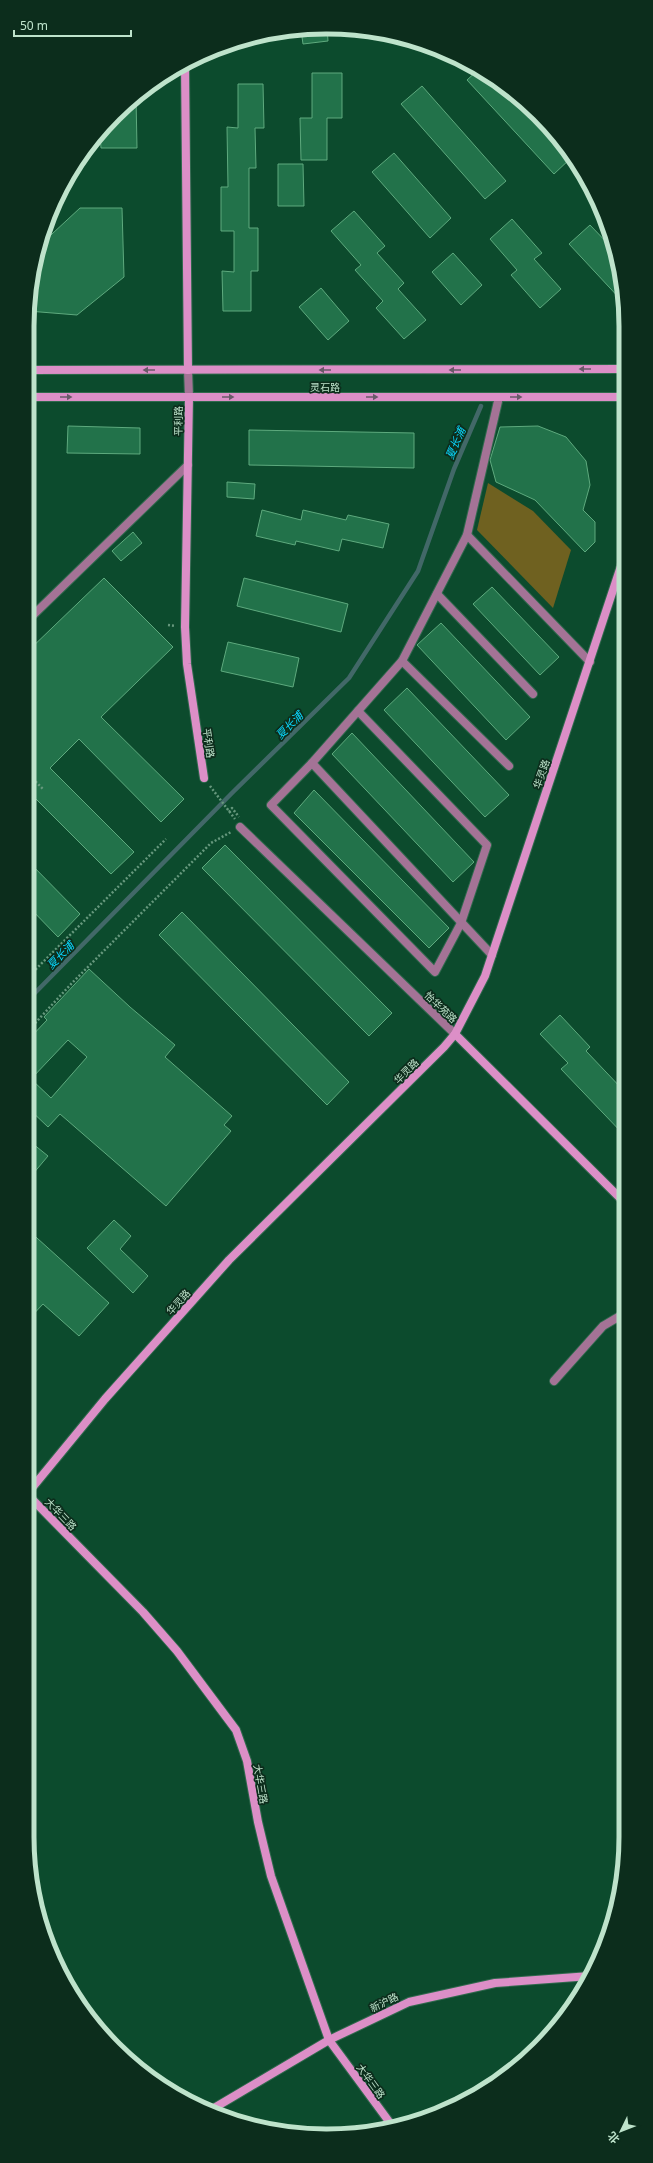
<svg xmlns="http://www.w3.org/2000/svg" width="653" height="2163" font-family="'Noto Sans','Noto Sans SC',sans-serif">
  <style>
    .green { fill: #6f6120 }
    .lines { fill: none; stroke-linecap: round; stroke-linejoin: round }
    .stream { stroke: #426868; stroke-width: 4.5 }
    .building { fill: #22724a; stroke: #5eaa7e; fill-rule: evenodd }
    .lane-casing { stroke: #30694d; stroke-width: 10 }
    .street-casing { stroke: #30694d; stroke-width: 10 }
    .secondary-casing { stroke: #30694d; stroke-width: 10 }
    .path { stroke: #66987d; stroke-width: 2.5; stroke-dasharray: 2 2; stroke-linecap: butt }
    .lane { stroke: #a47396; stroke-width: 8 }
    .street { stroke: #a47396; stroke-width: 8 }
    .secondary { stroke: #dc8fc7; stroke-width: 8 }
    .oneway { fill: #6a5969 }
    .labels { text-anchor: middle; dominant-baseline: central; stroke-width: 3.5; stroke-linejoin: round; paint-order: stroke }
    .street-label { font-size: 10px; fill: #bee3cb; stroke: #0c2d1c }
    .water-label { font-size: 11px; font-style: italic; fill: #09d6fc; stroke: #0c2d1c }
    .rim { fill: none; stroke: #bee3cb; stroke-width: 5 }
  </style>
  <rect width="100%" height="100%" fill="#0c4b2d"/>
  <polygon class="green" points="488,483 533,511 571,550 553,608 477,530"/>
  <g class="lines">
    <polyline class="stream" points="27,1001 232,793 349,678 418,571 454,469 481,406"/>
  </g>
  <g class="building">
    <polygon points="327,27 328,41 303,44 301,30"/>
    <polygon points="479,69 540,120 558,139 571,158 554,174 467,80"/>
    <polygon points="312,73 342,73 342,118 327,118 327,160 301,160 300,118 312,118"/>
    <polygon points="238,84 263,84 264,128 255,128 256,168 249,168 249,228 258,228 258,271 251,271 251,311 223,311 222,271 234,272 234,231 221,231 221,187 228,187 227,127 238,128"/>
    <polygon points="422,86 506,181 485,199 401,104"/>
    <polygon points="136,97 137,148 101,148 100,132 115,115"/>
    <polygon points="394,153 451,218 430,238 372,172"/>
    <polygon points="278,164 303,164 304,206 278,206"/>
    <polygon points="80,208 122,208 124,277 77,315 28,311 33,268 39,246"/>
    <polygon points="354,211 385,246 377,253 404,283 398,289 426,320 404,339 376,308 383,301 355,270 361,265 331,231"/>
    <polygon points="512,219 542,253 534,259 561,289 540,308 511,275 517,270 490,239"/>
    <polygon points="590,225 612,248 623,288 623,302 569,244"/>
    <polygon points="453,253 482,285 461,305 432,272"/>
    <polygon points="321,288 349,321 328,340 299,307"/>
    <polygon points="68,426 140,428 140,454 67,453"/>
    <polygon points="538,426 566,437 586,461 590,485 583,510 595,522 595,542 585,552 535,500 496,482 490,460 500,427"/>
    <polygon points="249,430 414,433 414,468 249,465"/>
    <polygon points="227,482 255,484 254,499 227,497"/>
    <polygon points="262,510 301,520 303,510 346,520 348,515 389,524 383,548 342,539 339,551 296,541 295,545 256,536"/>
    <polygon points="133,532 142,543 121,561 112,551"/>
    <polygon points="104,578 173,647 101,717 184,799 161,822 79,739 50,768 134,852 111,874 27,790 27,652"/>
    <polygon points="244,578 348,604 341,632 237,606"/>
    <polygon points="492,587 559,657 540,675 473,604"/>
    <polygon points="441,623 530,717 506,740 417,645"/>
    <polygon points="228,642 299,658 293,687 221,671"/>
    <polygon points="407,688 509,795 485,817 384,710"/>
    <polygon points="352,733 474,862 453,882 332,754"/>
    <polygon points="314,790 449,928 429,948 294,813"/>
    <polygon points="225,845 392,1013 369,1036 202,868"/>
    <polygon points="27,860 80,914 58,937 27,905"/>
    <polygon points="182,912 349,1082 327,1105 159,935"/>
    <path d="M89,969l41,38 45,38 -10,12 67,59 -8,9 7,6 -65,75 -106,-92 -12,13 -21,-20v-66l20,-21 -3,-3zM68,1040l19,17 -36,41 -20,-19z"/>
    <polygon points="560,1015 590,1047 586,1051 625,1092 625,1136 561,1069 568,1063 540,1034"/>
    <polygon points="27,1139 48,1156 27,1181"/>
    <polygon points="114,1220 131,1236 120,1249 148,1276 133,1293 87,1248"/>
    <polygon points="27,1229 109,1303 79,1336 43,1304 27,1321"/>
  </g>
  <g class="lines">
    <g class="lane-casing">
      <polyline id="lane" points="554,1381 603,1326 625,1313"/>
    </g>
    <g class="street-casing">
      <g id="street">
        <polyline points="188,370 189,397"/>
        <polyline points="467,535 590,662"/>
        <polyline points="437,594 533,694"/>
        <polyline points="27,621 188,465"/>
        <polyline points="402,661 509,766"/>
        <polyline points="312,763 271,805 435,972 461,923 487,845 358,711"/>
        <polyline points="240,827 455,1034"/>
        <polyline points="492,955 312,763 402,661 467,535 499,397"/>
      </g>
    </g>
    <g class="secondary-casing">
      <g id="secondary">
        <polyline points="185,64 188,370"/>
        <polyline points="27,370 624,369"/>
        <polyline points="27,397 624,397"/>
        <polyline points="189,397 185,627 187,664 204,778"/>
        <polyline points="455,1034 625,1203"/>
        <polyline points="27,1494 105,1399 229,1260 444,1047 455,1034 485,976 624,557"/>
        <polyline points="27,1494 143,1612 177,1651 236,1730 247,1761 258,1822 271,1876 329,2040 393,2127"/>
        <polyline points="209,2111 329,2040 409,2002 495,1983 590,1976"/>
      </g>
    </g>
    <g class="path">
      <polyline points="168,625 175,626"/>
      <polyline points="27,773 43,789"/>
      <polyline points="210,786 235,819"/>
      <polyline points="229,812 232,808 239,817"/>
      <polyline points="27,978 166,839"/>
      <polyline points="27,1032 72,983 211,843 231,832"/>
    </g>
    <use href="#lane" class="lane"/>
    <use href="#street" class="street"/>
    <use href="#secondary" class="secondary"/>
  </g>
  <defs><path id="oneway-solid" d="M-6-.8H1V-3.2L6.5 0L1 3.2V.8H-6Z"/></defs>
  <g class="oneway">
    <use href="#oneway-solid" transform="translate(585 369) rotate(180)"/>
    <use href="#oneway-solid" transform="translate(149 370) rotate(-180)"/>
    <use href="#oneway-solid" transform="translate(325 370) rotate(180)"/>
    <use href="#oneway-solid" transform="translate(455 370) rotate(180)"/>
    <use href="#oneway-solid" transform="translate(66 397)"/>
    <use href="#oneway-solid" transform="translate(228 397)"/>
    <use href="#oneway-solid" transform="translate(372 397)"/>
    <use href="#oneway-solid" transform="translate(516 397)"/>
  </g>
  <g class="labels">
    <g class="street-label">
      <text x="325" y="387">灵石路</text>
      <text transform="translate(178 421) rotate(-89)">平利路</text>
      <text transform="translate(209 743) rotate(82)">平利路</text>
      <text transform="translate(541 774) rotate(-71)">华灵路</text>
      <text transform="translate(441 1007) rotate(44)">怡华苑路</text>
      <text transform="translate(406 1071) rotate(-45)">华灵路</text>
      <text transform="translate(178 1302) rotate(-48)">华灵路</text>
      <text transform="translate(61 1514) rotate(46)">大华三路</text>
      <text transform="translate(261 1784) rotate(80)">大华三路</text>
      <text transform="translate(384 2002) rotate(-26)">新沪路</text>
      <text transform="translate(371 2081) rotate(54)">大华三路</text>
    </g>
    <g class="water-label">
      <text transform="translate(455 443) rotate(-66)">夏长浦</text>
      <text transform="translate(289 725) rotate(-45)">夏长浦</text>
      <text transform="translate(60 955) rotate(-45)">夏长浦</text>
    </g>
  </g>
  <path d="M0 0H653V2163H0ZM326 34H327A292 292 0 0 1 619 326V1837A292 292 0 0 1 327 2129H326A292 292 0 0 1 34 1837V326A292 292 0 0 1 326 34Z" fill="#0c2d1c" fill-rule="evenodd"/>
  <path class="rim" d="M326 34H327A292 292 0 0 1 619 326V1837A292 292 0 0 1 327 2129H326A292 292 0 0 1 34 1837V326A292 292 0 0 1 326 34Z"/>
  <g transform="translate(621 2131) rotate(227)" stroke="#0c2d1c" stroke-width="3" paint-order="stroke">
  <path d="M0-3L7 15L0 10L-7 15Z" fill="#bee3cb"/>
  <text y="-6" font-size="11" font-weight="bold" text-anchor="middle" fill="#bee3cb">北</text>
  </g>
  <path d="M14 30v6h117v-6" fill="none" stroke="#bee3cb" stroke-width="2"/>
  <text x="20" y="30" font-size="12" fill="#bee3cb" stroke="#0c2d1c" stroke-width="3" paint-order="stroke">50 m</text>
</svg>
